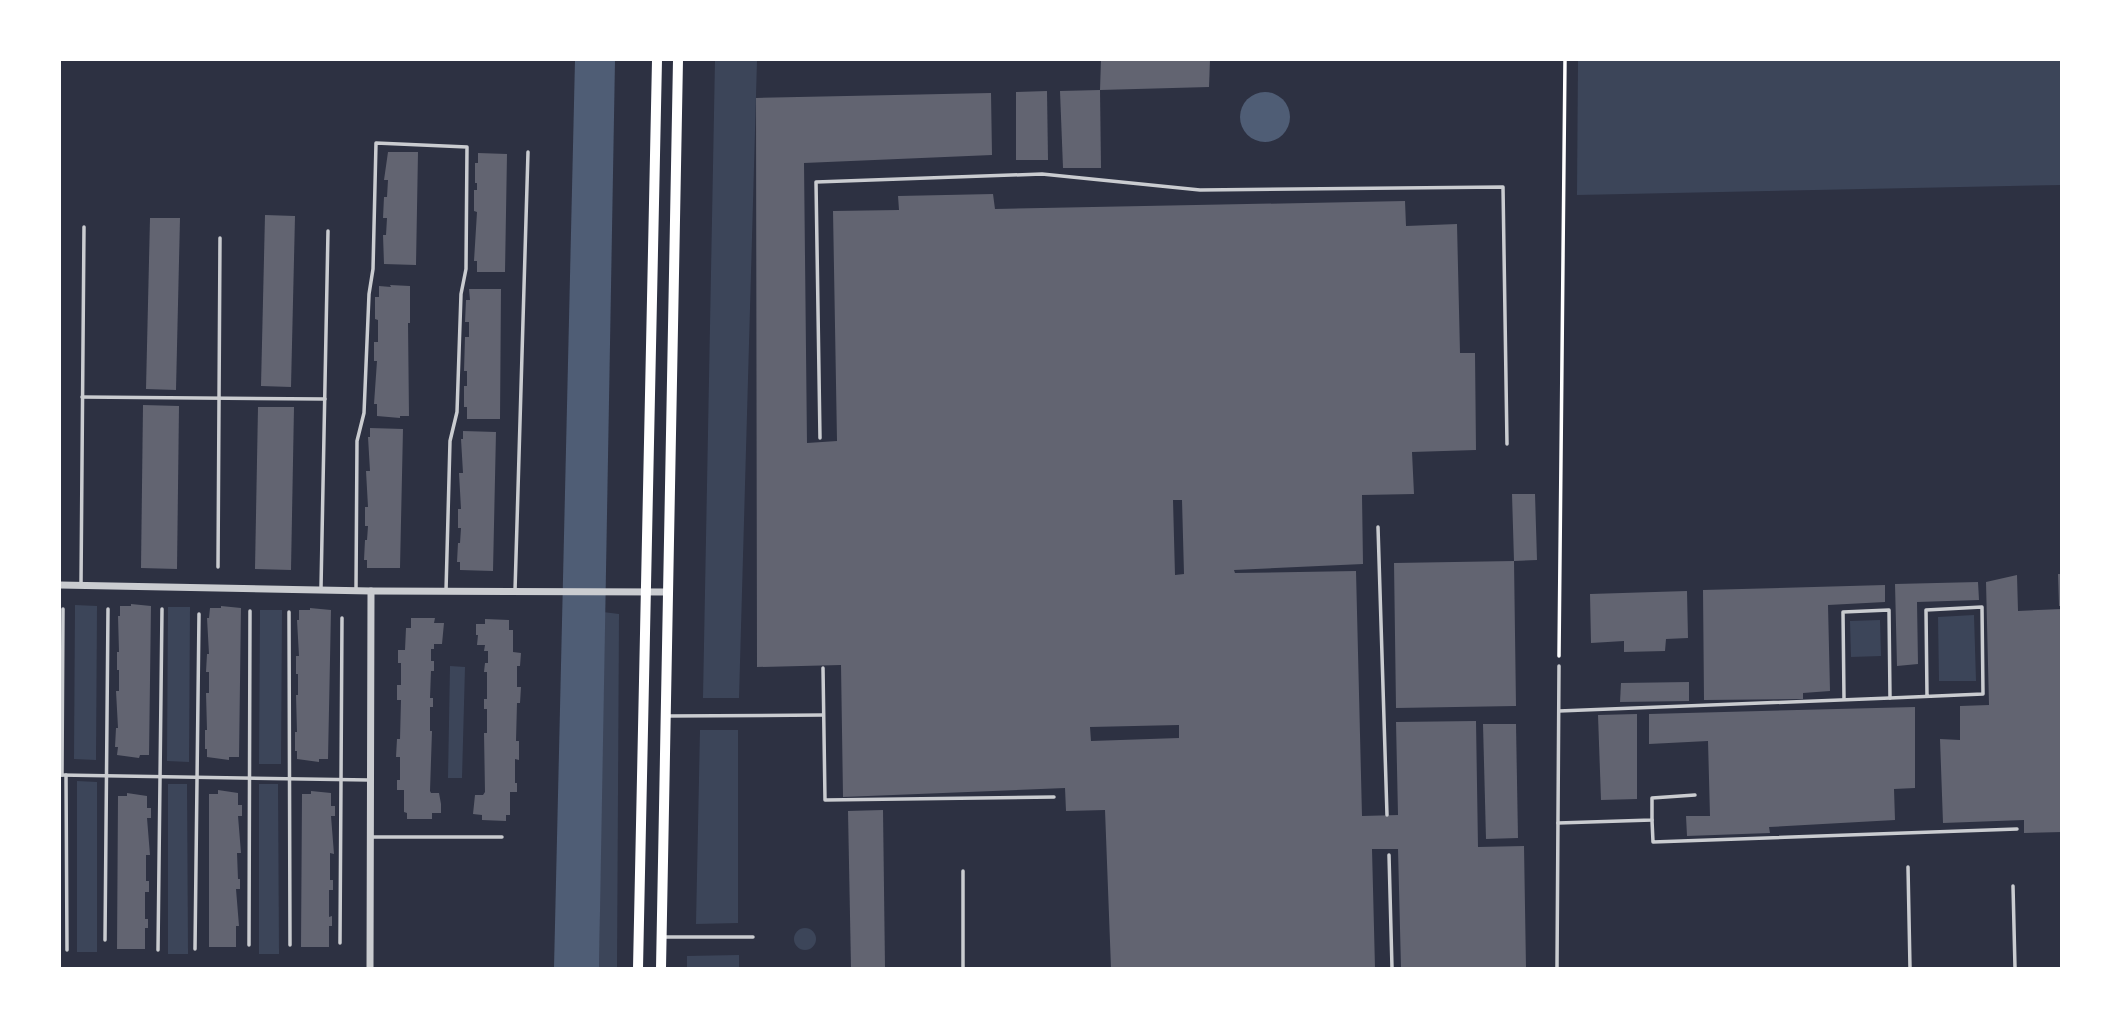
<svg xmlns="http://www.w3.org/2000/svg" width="2121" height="1028" font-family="Barlow,sans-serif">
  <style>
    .green { fill: #3c4559 }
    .water { fill: #4f5d75 }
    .building { fill: #626471; fill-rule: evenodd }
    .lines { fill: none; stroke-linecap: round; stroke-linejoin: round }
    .path { stroke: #fff; stroke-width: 3.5 }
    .service { stroke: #caccd0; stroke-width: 3.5 }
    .minor { stroke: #caccd0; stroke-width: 7 }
    .secondary { stroke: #fff; stroke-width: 10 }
  </style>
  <rect width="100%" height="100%" fill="#2d3142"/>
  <g class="green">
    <polygon points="715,60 757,60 739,698 703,698"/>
    <polygon points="1578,60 2061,60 2061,185 1577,195"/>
    <polygon points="75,605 97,606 96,760 74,759"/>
    <polygon points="168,607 190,607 189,762 167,761"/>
    <polygon points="260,610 282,610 281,764 259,764"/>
    <polygon points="603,612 619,614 617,968 599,968"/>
    <polygon points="1974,615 1976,681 1939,681 1938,617"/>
    <polygon points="1880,620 1881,656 1851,657 1850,621"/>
    <polygon points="450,666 465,667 462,778 448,778"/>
    <polygon points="700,730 738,730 738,923 696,924"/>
    <polygon points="77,781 97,782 97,952 77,952"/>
    <polygon points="168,784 187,784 188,954 168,954"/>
    <polygon points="259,784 278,784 279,954 259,954"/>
    <circle cx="805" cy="939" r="11"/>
    <polygon points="739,955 739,968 687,968 687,956"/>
  </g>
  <g class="water">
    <polygon points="575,60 615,60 599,968 554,968"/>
    <circle cx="1265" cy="117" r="25"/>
  </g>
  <g class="building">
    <polygon points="1101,60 1210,60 1209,87 1100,90"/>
    <polygon points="1100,90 1101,168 1063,168 1060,91"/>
    <polygon points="1047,91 1048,160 1016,160 1016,92"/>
    <path d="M991,93l1,62 -188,8 3,280 30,-2 -4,-230 66,-1 -1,-14 95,-2 2,15 410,-8 1,25 51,-2 3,129h15l1,97 -64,2 2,42 -52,1 1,69 -129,6 1,3 121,-2 6,245 36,-1 -2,-93 80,-1 2,126 46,-1 2,122h-125l-3,-119h-26l3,119h-264l-6,-158 -39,1 -1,-23 -222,9 -2,-132 -84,2 -1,-569zM1173,500h9l2,74 -9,1zM1179,725v13l-88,3 -1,-14z"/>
    <polygon points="388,152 418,152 416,265 384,264 383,235 386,235 387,218 383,218 384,197 387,197 388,180 384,180"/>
    <polygon points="478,153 507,154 505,272 477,272 477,261 474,261 477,212 474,211 474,190 477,190 477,183 475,183 475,163 478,163"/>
    <polygon points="265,215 295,216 291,387 261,386"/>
    <polygon points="150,218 180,218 176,390 146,389"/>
    <polygon points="390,285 410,286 410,323 408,323 409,416 400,416 400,418 377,416 377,404 374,404 377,361 374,361 374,342 378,342 378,320 375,319 375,297 379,297 379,286 391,287"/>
    <polygon points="469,289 501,289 500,419 467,419 467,407 464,407 464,386 467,386 467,371 464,371 465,337 469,337 469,322 465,322 466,300 470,300"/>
    <polygon points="143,405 179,406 177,569 141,568"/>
    <polygon points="258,407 294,407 291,570 255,569"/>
    <polygon points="370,428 403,429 400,568 367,568 367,560 364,560 365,540 367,540 368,526 365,526 365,507 368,507 366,471 370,471 368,437 370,437"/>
    <polygon points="463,431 496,432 493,571 460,570 460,562 457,562 458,543 460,543 461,528 458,528 458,509 461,509 459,473 463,473 461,439 463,439"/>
    <polygon points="1512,494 1535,494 1537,560 1514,561 1516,706 1396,708 1394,563 1514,561"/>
    <polygon points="2058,574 2062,574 2062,606 2059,606"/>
    <polygon points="2017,575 2018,611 2062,609 2062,832 2024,833 2024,820 1943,823 1940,739 1960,740 1960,706 1989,705 1986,582"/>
    <polygon points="1978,582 1979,600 1917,602 1918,664 1897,666 1895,584"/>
    <polygon points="1885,585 1885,602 1828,605 1830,691 1803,693 1803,699 1704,700 1703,590"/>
    <polygon points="1687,591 1688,638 1666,639 1665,651 1624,652 1624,641 1591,643 1590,594"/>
    <polygon points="131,604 151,606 149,755 140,755 139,758 117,755 118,747 115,747 116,728 118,728 116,691 119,691 119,670 117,670 117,652 119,652 118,616 120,616 120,606 131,606"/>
    <polygon points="221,606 241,608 239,757 229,757 229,760 207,757 207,749 205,749 205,730 207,730 206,693 209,693 209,672 206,672 207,654 209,654 207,618 209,618 210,608 221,608"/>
    <polygon points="310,608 331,610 328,759 319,759 319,762 297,759 297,751 295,751 295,732 297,732 296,695 298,695 298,674 296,674 296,656 299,656 297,620 299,620 299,610 310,610"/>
    <polygon points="411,618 435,618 434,623 444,623 442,644 434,644 434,649 431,649 431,661 434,661 434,671 431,671 430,698 433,698 433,707 430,707 430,731 432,731 430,791 431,793 439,793 441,804 441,813 432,813 432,819 407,819 407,813 404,812 404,790 397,790 397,780 400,780 400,757 396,757 397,739 400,739 401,700 397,700 397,685 401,685 401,663 398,663 398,650 405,650 406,628 411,628"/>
    <polygon points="485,619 509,620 509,630 513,630 513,652 521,653 520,666 517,666 517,687 521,687 520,703 517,703 516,741 519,741 519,760 515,759 515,783 517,783 517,792 510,792 510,815 506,815 506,821 482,820 482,815 473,814 475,795 483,795 485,792 484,733 487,733 487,709 484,709 484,699 487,699 487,672 484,672 485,663 488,663 488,651 484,651 485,645 477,645 478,635 476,635 476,624 485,624"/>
    <polygon points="1689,682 1689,701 1620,702 1621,683"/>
    <polygon points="1915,707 1915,788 1894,789 1895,820 1769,827 1770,833 1687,836 1686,816 1710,816 1708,741 1649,744 1649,714"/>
    <polygon points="1637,714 1637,799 1601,800 1598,715"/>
    <polygon points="1483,724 1516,724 1518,838 1486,839"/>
    <polygon points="218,790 238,793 238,805 242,805 242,816 238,816 241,853 237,853 238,879 240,879 240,889 236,889 239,926 236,926 236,947 209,947 209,794 218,794"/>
    <polygon points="311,791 331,793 331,806 335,806 335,816 331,816 334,854 330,853 330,880 333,880 333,890 329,890 329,917 332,916 332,926 329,926 329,947 301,947 302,794 311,794"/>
    <polygon points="127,793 147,796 147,808 151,808 151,818 147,818 150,855 146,855 146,881 149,881 149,892 145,892 145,919 148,919 148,928 145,928 145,949 117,949 118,796 127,796"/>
    <polygon points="883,810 885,968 851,968 848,811"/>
  </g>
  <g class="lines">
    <polyline class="path" points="1559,656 1565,60"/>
    <g class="service">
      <polyline points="82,397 325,399"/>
      <polyline points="820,438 816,182 1042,174 1200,190 1503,187 1507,444"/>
      <polyline points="1378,527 1387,815"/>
      <polyline points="218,567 220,238"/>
      <polyline points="81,584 84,227"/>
      <polyline points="321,588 328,231"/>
      <polyline points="356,590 357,441 364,413 369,294 373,269 376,143 467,147 466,269 461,294 457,412 450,441 446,591"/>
      <polyline points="515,591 528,152"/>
      <polyline points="289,612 290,945"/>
      <polyline points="823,668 825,800 1054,797"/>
      <polyline points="1844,699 1843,612 1889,610 1890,698"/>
      <polyline points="1559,711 1890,698 1983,694 1982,607 1926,610 1927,696"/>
      <polyline points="668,716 823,715"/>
      <polyline points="60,775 369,780"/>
      <polyline points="62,775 63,609"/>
      <polyline points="66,775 67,950"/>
      <polyline points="1652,820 1653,842 2017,829"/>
      <polyline points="1558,823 1652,820 1652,798 1695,795"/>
      <polyline points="371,837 502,837"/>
      <polyline points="1389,855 1392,968"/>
      <polyline points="1908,867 1910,968"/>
      <polyline points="2013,886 2015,968"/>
      <polyline points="665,937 753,937"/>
      <polyline points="105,940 108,609"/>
      <polyline points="340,943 342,618"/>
      <polyline points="249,945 250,611"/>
      <polyline points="195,949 199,614"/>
      <polyline points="158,950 162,609"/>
      <polyline points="963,968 963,871"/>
      <polyline points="1557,968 1559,666"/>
    </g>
    <g class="minor">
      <polyline points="60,585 371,591 668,592"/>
      <polyline points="370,968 371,591"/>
    </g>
    <g class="secondary">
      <polyline points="638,968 657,60"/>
      <polyline points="661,968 678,60"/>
    </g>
  </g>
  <rect width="2121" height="1028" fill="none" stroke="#ffffff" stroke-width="122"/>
</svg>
